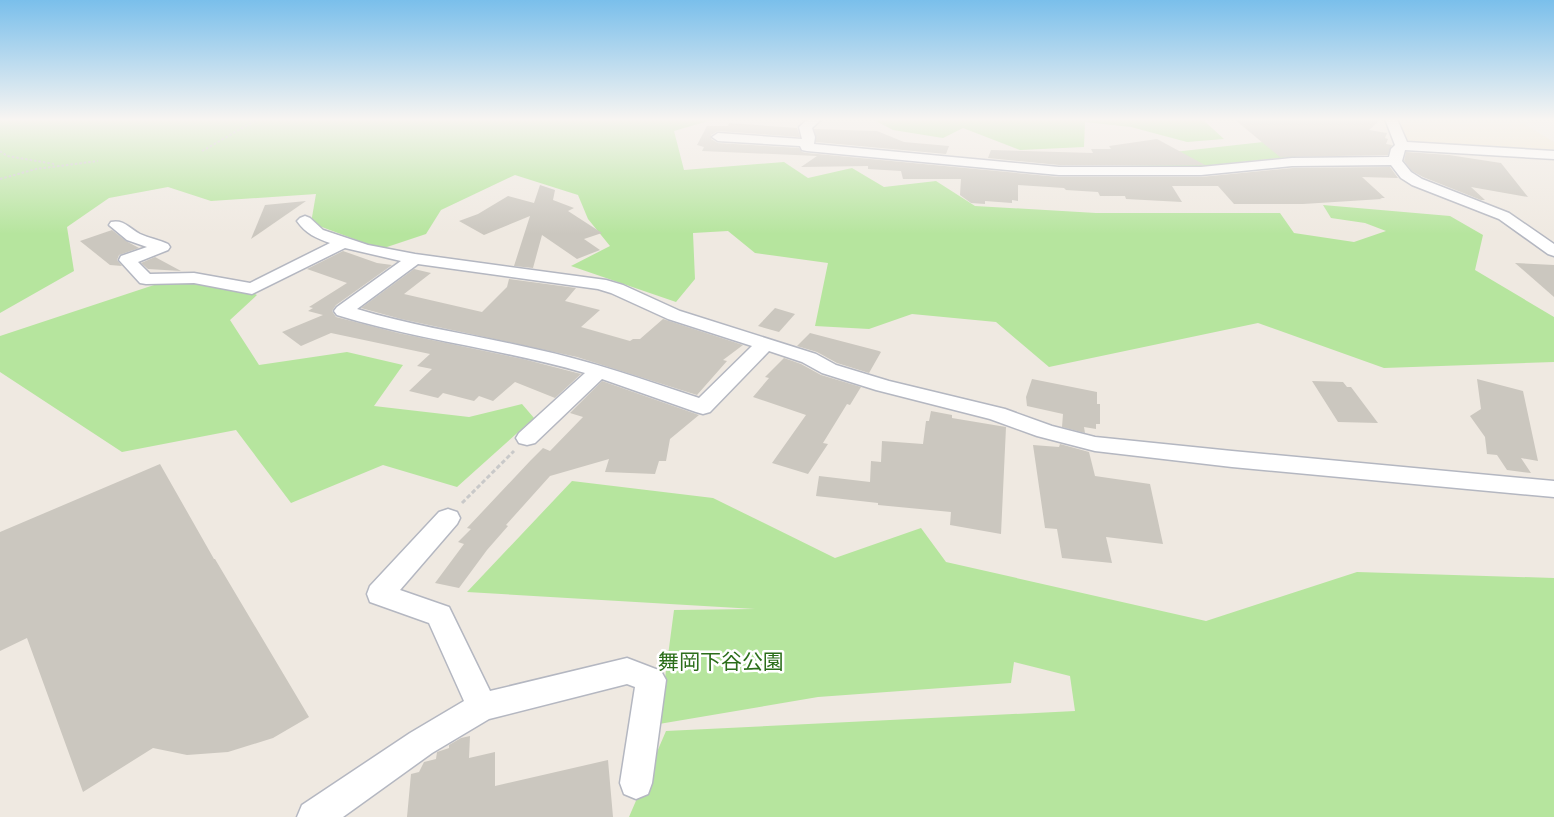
<svg xmlns="http://www.w3.org/2000/svg" width="1554" height="817" font-family="'Golos Text','Noto Sans JP',sans-serif">
  <style>
    .education { fill: #f0e6d1 }
    .green { fill: #b6e59e }
    .building { fill: #cbc7bf }
    .lines { fill: none; stroke-linecap: round; stroke-linejoin: round }
    .minor-casing { stroke: #b4b7c1; stroke-width: 3 }
    .path-far1 { stroke: #c9c9c9; stroke-width: 2; stroke-dasharray: 2.5 2; stroke-linecap: butt }
    .path { stroke: #c9c9c9; stroke-width: 3; stroke-dasharray: 4.5 2.5; stroke-linecap: butt }
    .minor { fill: #fff; fill-rule: evenodd }
    .labels { text-anchor: middle; dominant-baseline: central; stroke-width: 5; stroke-linejoin: round; paint-order: stroke }
    .near-park-label { font-size: 21px; fill: #2c6e1b; stroke: #fff }
  </style>
  <rect width="100%" height="100%" fill="#efe9e1"/>
  <polygon class="education" points="1396,119 1516,119 1554,142 1554,151 1406,142"/>
  <g class="green">
    <polygon points="0,119 715,119 674,131 684,170 784,162 808,178 852,168 884,187 936,181 975,206 1096,213 1280,213 1294,233 1354,242 1386,231 1365,223 1331,218 1323,205 1450,216 1483,235 1475,270 1554,317 1554,362 1384,368 1258,323 1049,367 996,322 912,314 869,329 815,326 828,263 755,253 728,231 693,233 695,279 676,302 571,266 610,246 588,219 578,195 515,175 441,210 426,234 381,249 311,223 316,194 211,201 168,187 109,198 67,227 74,271 0,313"/>
    <polygon points="872,119 1202,119 1224,139 1187,142 1131,127 1085,122 1084,147 1020,150 963,128 943,138 893,130"/>
    <polygon points="1299,138 1328,153 1201,166 1118,165 1112,156 1165,153"/>
    <polygon points="222,278 257,295 230,320 259,365 347,352 403,365 374,406 469,417 522,404 534,418 457,487 383,465 291,503 236,430 122,452 0,372 0,336 154,285"/>
    <polygon points="572,481 713,498 835,558 921,528 946,562 1206,621 1357,572 1554,578 1554,817 629,817 666,731 1075,711 1070,676 1014,662 1011,683 818,697 659,724 674,610 755,609 467,592"/>
  </g>
  <g class="building">
    <polygon points="1234,119 1381,119 1369,130 1387,133 1385,138 1388,139 1386,144 1392,145 1388,155 1280,157"/>
    <polygon points="729,123 797,128 800,137 718,131 711,135 711,139 718,143 799,148 802,152 807,153 1059,177 1201,177 1293,168 1390,167 1398,178 1362,177 1385,198 1380,198 1382,199 1303,204 1234,204 1218,186 1172,186 1182,202 1126,199 1125,196 1100,196 1098,192 1066,190 1064,188 1018,185 1018,201 1012,200 1012,203 985,201 985,204 971,203 960,195 961,179 903,179 901,171 868,169 868,166 801,167 817,156 702,151 704,147 697,145 707,126 728,126"/>
    <polygon points="814,129 877,131 904,142 949,146 946,154 816,142"/>
    <polygon points="1157,139 1205,165 1059,165 988,158 991,150 1093,153 1091,149 1111,149 1109,146"/>
    <polygon points="1406,152 1449,155 1501,163 1528,197 1471,187 1485,200 1481,200 1423,177 1412,171 1404,161"/>
    <polygon points="540,185 555,190 553,200 574,208 568,211 602,233 584,239 600,250 577,259 542,235 533,268 514,266 530,216 484,235 459,221 478,214 508,196 534,203"/>
    <polygon points="306,201 251,239 265,205"/>
    <polygon points="112,230 126,241 139,248 119,255 117,260 122,266 110,265 80,241"/>
    <polygon points="343,251 377,263 392,265 336,305 332,311 336,317 398,333 523,359 581,374 555,398 515,382 493,401 479,396 474,401 443,393 438,398 409,391 432,369 417,366 430,354 331,333 301,346 282,332 323,315 308,311 313,308 309,307 347,283 307,269"/>
    <polygon points="155,257 181,271 148,269 141,263"/>
    <polygon points="1515,263 1554,265 1554,297"/>
    <polygon points="414,269 431,273 404,294 482,312 507,287 509,279 576,288 565,301 600,310 581,327 630,341 633,339 640,339 663,319 743,345 723,360 727,361 697,395 577,357 401,319 361,308"/>
    <polygon points="775,308 795,314 779,332 758,326"/>
    <polygon points="810,333 879,351 881,352 869,373 837,363 817,352 797,346"/>
    <polygon points="784,358 801,364 821,375 861,387 850,405 847,404 823,443 828,444 808,474 772,463 806,415 753,397 769,378 765,377"/>
    <polygon points="1032,379 1097,392 1097,404 1100,404 1100,424 1096,424 1096,429 1084,427 1085,433 1062,427 1063,414 1027,406 1026,397"/>
    <polygon points="1477,379 1523,391 1538,461 1521,458 1531,473 1507,470 1497,455 1487,454 1485,437 1470,416 1481,409"/>
    <polygon points="602,381 699,415 670,439 666,461 659,461 655,474 605,472 609,459 550,476 506,525 508,526 487,550 459,588 435,583 464,544 458,542 471,529 467,528 531,460 543,448 550,451 583,417 570,413"/>
    <polygon points="1312,381 1343,382 1347,387 1351,387 1378,423 1338,422"/>
    <polygon points="931,411 952,415 952,418 1006,427 1001,534 950,525 951,512 878,505 878,503 816,496 819,476 870,482 871,461 881,462 882,441 923,444 926,421 929,421"/>
    <polygon points="1060,444 1089,452 1095,476 1150,484 1163,544 1106,537 1112,563 1062,558 1057,529 1045,528 1033,445 1059,447"/>
    <polygon points="160,464 214,559 215,559 309,717 273,738 228,752 187,755 153,748 83,792 27,638 0,651 0,532"/>
    <polygon points="470,736 469,758 495,752 495,786 608,760 613,817 407,817 411,774 419,772 424,762 436,759 437,752 449,748 449,745 461,738"/>
  </g>
  <g class="lines">
    <g class="minor-casing">
      <g id="minor">
        <polygon points="808,119 822,119 812,128 815,137 814,144 1059,167 1201,167 1292,158 1389,157 1391,149 1395,145 1385,119 1397,119 1407,142 1554,151 1554,159 1405,150 1402,161 1411,172 1422,179 1509,213 1554,244 1554,256 1548,254 1499,219 1412,185 1401,178 1391,165 1292,166 1201,175 1059,175 807,151 802,150 800,146 718,141 712,137 718,133 802,139 799,127"/>
        <path d="M305,216l5,2 13,12 45,15 47,9 191,26 17,5 57,26 136,43 20,11 53,16 116,28 47,17 43,11 137,14 322,30v16l-322,-30 -137,-16 -58,-15 -47,-17 -114,-29 -54,-17 -20,-11 -33,-11 -59,61 -7,2 -7,-2 -94,-33 -67,64 -8,2 -8,-2 -3,-5 3,-5 66,-60c-82,-24 -167,-33 -248,-58l-3,-4 3,-4 64,-46 -56,-13 -93,46 -58,-11 -48,1 -6,-1 -21,-23 2,-4 26,-9 -20,-7 -18,-15 2,-3c13,-3 19,7 29,12 9,4 19,6 28,10l2,3 -2,3 -30,12 12,12 44,-1 56,10 80,-40c-14,-5 -24,-9 -33,-22l3,-3zM418,264l180,25 13,4 57,26 84,27 -53,52c-54,-18 -108,-37 -164,-49 -59,-14 -120,-22 -178,-40z"/>
        <polygon points="448,509 457,512 460,518 457,524 400,590 449,607 490,691 627,658 661,671 666,680 652,783 648,794 636,799 624,794 620,783 635,687 627,684 489,719 432,753 343,817 297,817 302,805 410,733 464,701 429,623 370,602 367,594 370,586 439,512"/>
      </g>
    </g>
    <g class="path-far1">
      <polyline points="0,151 7,156 54,164"/>
      <polyline points="202,151 258,119"/>
      <polyline points="0,179 36,169 98,161"/>
    </g>
    <polyline class="path" points="462,503 514,451"/>
    <use href="#minor" class="minor"/>
  </g>
  <linearGradient id="sky" x2="0" y2="1"><stop stop-color="#7abfeb"/><stop offset="0.51" stop-color="#f8f5f2"/><stop offset="1" stop-color="#f8f5f2" stop-opacity="0"/></linearGradient>
  <rect width="1554" height="234" fill="url(#sky)"/>
  <g class="labels">
    <g class="near-park-label">
      <text x="721" y="661">舞岡下谷公園</text>
    </g>
  </g>
</svg>
